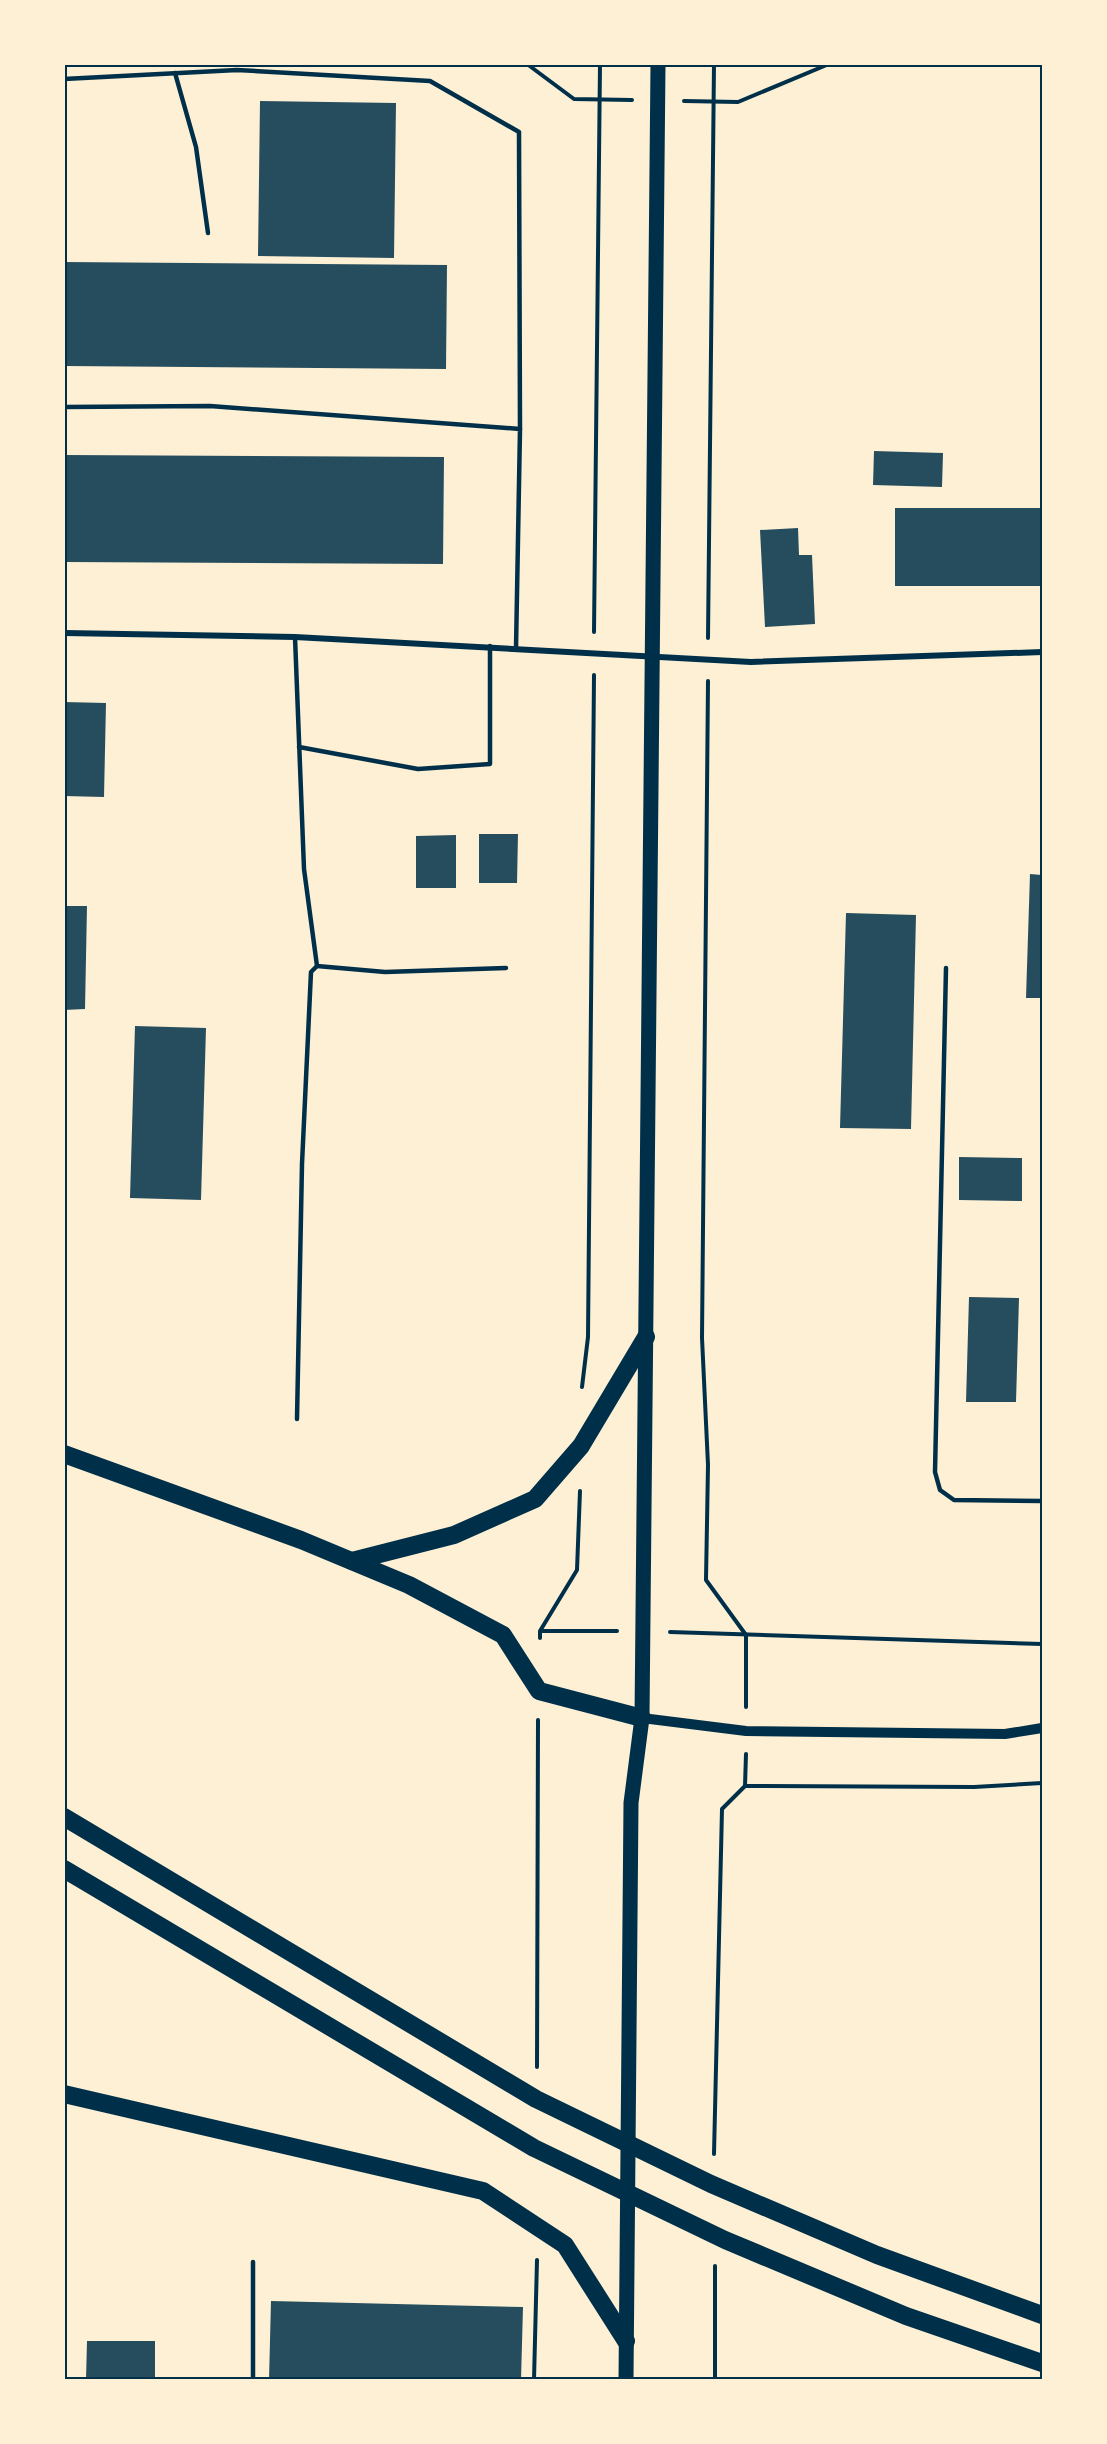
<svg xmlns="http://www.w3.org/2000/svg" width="1107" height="2444" font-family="Helvetica,sans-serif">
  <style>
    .building { fill: #264d5e }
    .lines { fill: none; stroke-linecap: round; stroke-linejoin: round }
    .path { stroke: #003049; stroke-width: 4 }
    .service { stroke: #003049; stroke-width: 4.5 }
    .minor { stroke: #003049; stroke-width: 6 }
    .tertiary { stroke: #003049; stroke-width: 10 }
    .primary { stroke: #003049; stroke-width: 15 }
    .motorway { stroke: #003049; stroke-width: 18 }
    .neatline { fill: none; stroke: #003049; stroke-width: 2 }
  </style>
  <rect width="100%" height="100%" fill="#fdf0d5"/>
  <g class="building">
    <polygon points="260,101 396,103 394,258 258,256"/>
    <polygon points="64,262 447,265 446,369 64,366"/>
    <polygon points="874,451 943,453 942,487 873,485"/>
    <polygon points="64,455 444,457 443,564 64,562"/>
    <rect x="895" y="508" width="147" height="78"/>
    <polygon points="798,528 799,555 812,555 815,624 765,627 760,530"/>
    <polygon points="64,702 106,703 104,797 64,796"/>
    <polygon points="479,834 518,834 517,883 479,883"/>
    <polygon points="456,835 456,888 416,888 416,836"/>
    <polygon points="1030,874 1042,875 1042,998 1026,998"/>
    <polygon points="64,906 87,906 85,1009 64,1010"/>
    <polygon points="846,913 916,915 911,1129 840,1128"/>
    <polygon points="135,1026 206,1028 201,1200 130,1198"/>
    <polygon points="959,1157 1022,1158 1022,1201 959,1200"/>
    <polygon points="969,1297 1019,1298 1016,1402 966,1402"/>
    <polygon points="271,2301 523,2307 521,2380 269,2380"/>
    <polygon points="87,2341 155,2341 155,2380 86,2380"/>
  </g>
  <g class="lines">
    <g class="path">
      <polyline points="527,64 574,99 632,100"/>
      <polyline points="684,101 738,102 829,64"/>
      <polyline points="594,632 600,64"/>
      <polyline points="708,638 714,64"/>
      <polyline points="708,681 702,1338 708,1465 706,1580 746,1635 746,1707"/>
      <polyline points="582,1387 588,1337 594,675"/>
      <polyline points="541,1631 617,1631"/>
      <polyline points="670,1632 1042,1644"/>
      <polyline points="540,1638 540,1631 577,1570 580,1491"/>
      <polyline points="745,1786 974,1787 1042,1783"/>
      <polyline points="537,2067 538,1720"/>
      <polyline points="714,2154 722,1809 745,1786 746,1754"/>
      <polyline points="715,2266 715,2380"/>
      <polyline points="534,2380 537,2260"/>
    </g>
    <g class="service">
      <polyline points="175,73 196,147 208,233"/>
      <polyline points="64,79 237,70 430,81 519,132 520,429"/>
      <polyline points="64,407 210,406 520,429 516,649"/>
      <polyline points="295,637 304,869 317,966 385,972 506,968"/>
      <polyline points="299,747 418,769 490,764 490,646"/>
      <polyline points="946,968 935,1472 940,1490 954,1500 1042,1501"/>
      <polyline points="297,1419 302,1164 311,972 317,966"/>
      <polyline points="253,2380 253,2262"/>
    </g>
    <polyline class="minor" points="64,633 295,637 751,662 1042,652"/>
    <polyline class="tertiary" points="642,1718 746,1731 1005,1734 1042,1728"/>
    <polyline class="primary" points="626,2380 631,1803 642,1718 658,64"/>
    <g class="motorway">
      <polyline points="64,1454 301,1540 409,1585 503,1635 539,1691 642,1718"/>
      <polyline points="352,1561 454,1535 535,1499 581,1446 646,1337"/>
      <polyline points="64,1817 536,2099 711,2184 877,2255 1042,2315"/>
      <polyline points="64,1869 534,2148 725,2240 906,2316 1042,2363"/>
      <polyline points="64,2094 483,2191 565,2245 626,2341"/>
    </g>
  </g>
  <rect width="1107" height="2444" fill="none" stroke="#fdf0d5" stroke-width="132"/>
  <rect x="66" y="66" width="975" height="2312" class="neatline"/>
</svg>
